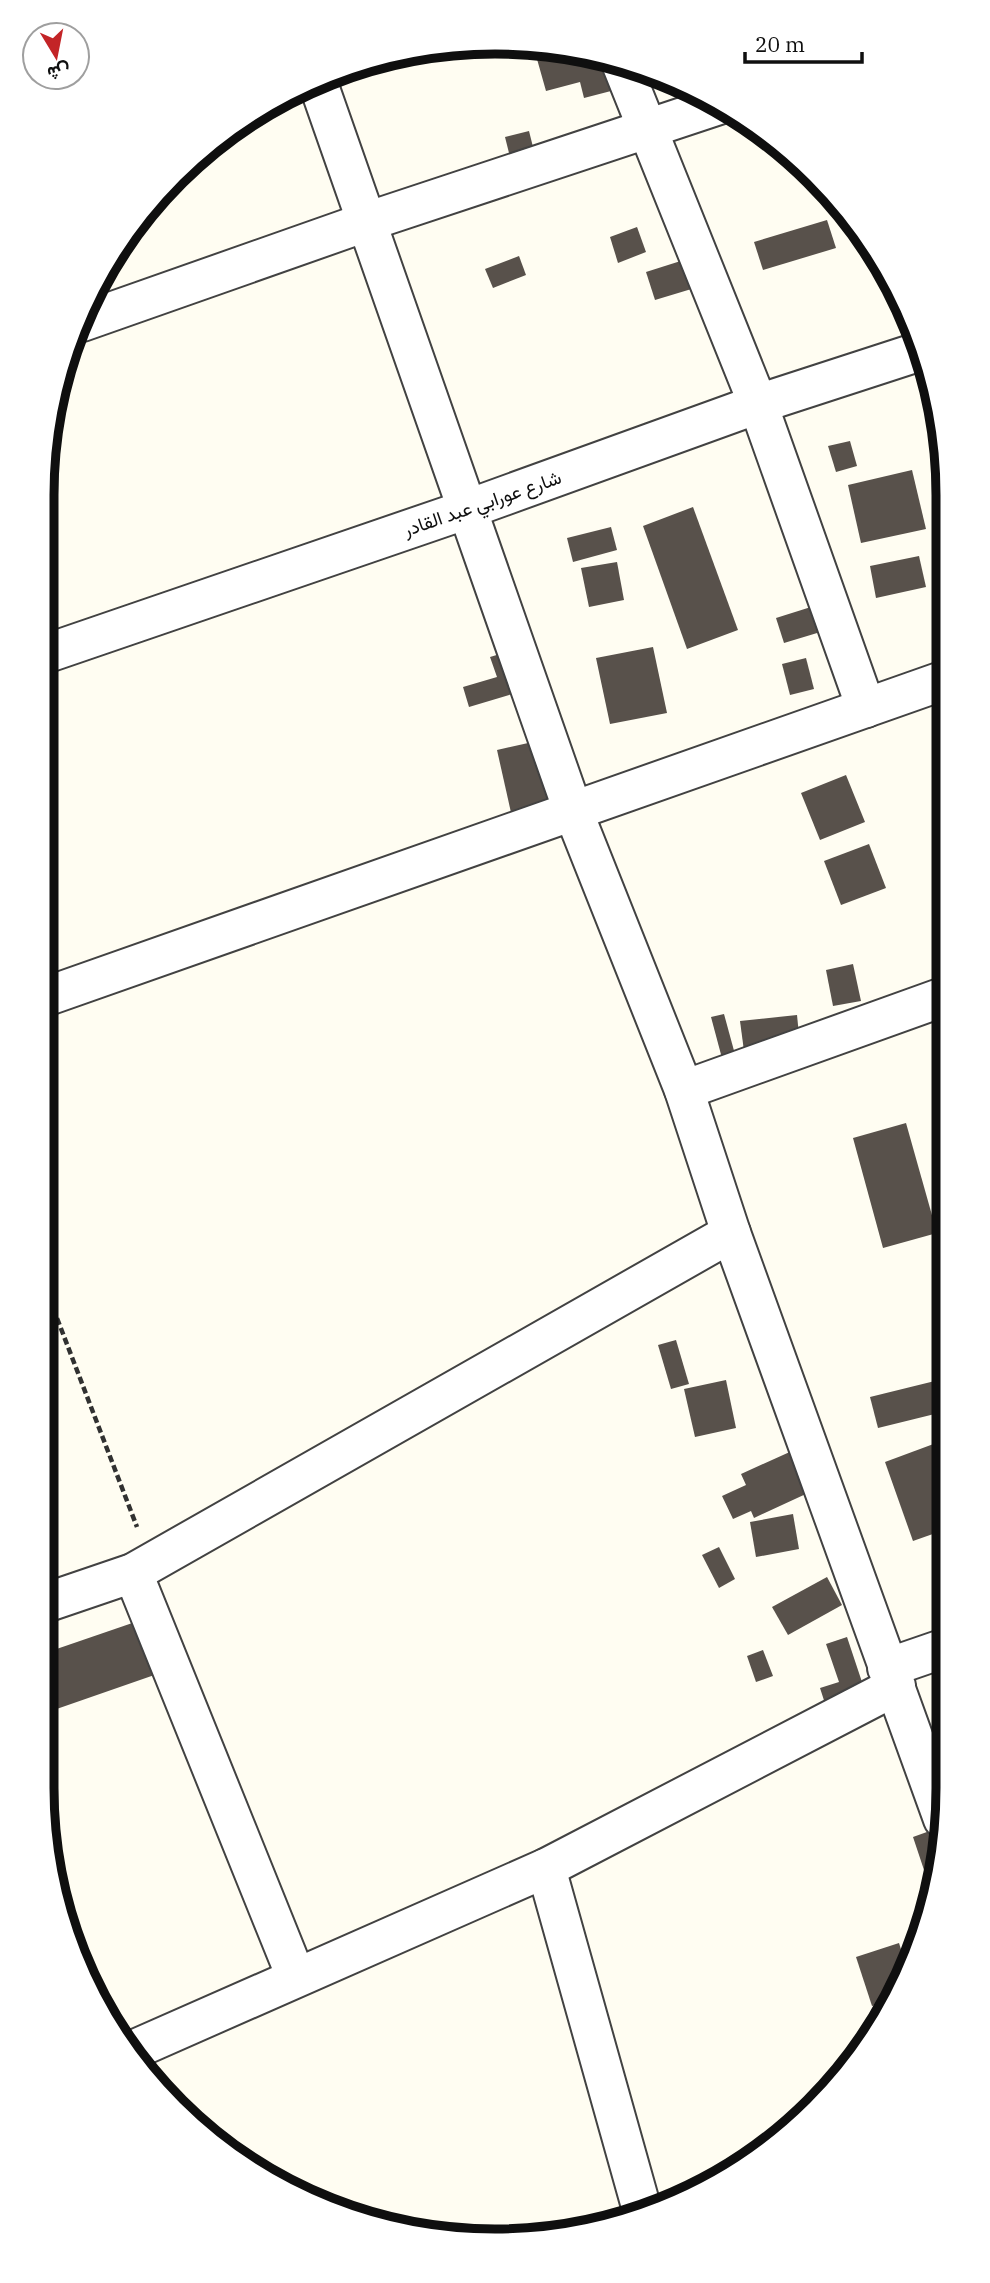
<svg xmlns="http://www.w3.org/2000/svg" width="990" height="2283" font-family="'IBM Plex Serif',Vazirmatn,serif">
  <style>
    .building { fill: #58514b }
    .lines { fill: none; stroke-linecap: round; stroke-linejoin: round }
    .street-casing { stroke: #424242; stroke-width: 42 }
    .path { stroke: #313131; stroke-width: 4.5; stroke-dasharray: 7 3.5; stroke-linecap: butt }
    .street { stroke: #fff; stroke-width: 38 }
    .labels { text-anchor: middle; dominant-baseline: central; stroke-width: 7; stroke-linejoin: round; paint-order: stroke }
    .street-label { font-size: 19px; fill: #0f0f0f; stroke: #fff }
    .rim { fill: none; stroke: #0f0f0f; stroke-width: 9 }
  </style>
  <rect width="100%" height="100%" fill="#fffdf2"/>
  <g class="building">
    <polygon points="535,52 603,61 611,91 584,98 580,82 546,91"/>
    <polygon points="529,131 533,147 509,153 505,137"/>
    <polygon points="827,220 836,248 763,270 754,242"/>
    <polygon points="637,227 646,252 618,263 610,237"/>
    <polygon points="709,252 718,281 655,300 646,272"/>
    <polygon points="519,256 526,275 493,288 485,269"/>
    <polygon points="899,299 913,321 922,352 916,353"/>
    <polygon points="850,441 857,466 836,472 828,446"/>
    <polygon points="912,470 926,529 861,543 848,485"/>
    <polygon points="944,470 944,494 936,473"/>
    <polygon points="693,507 738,630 687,649 643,526"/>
    <polygon points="611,527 617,550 573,562 567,538"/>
    <polygon points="919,556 926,587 876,598 870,566"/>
    <polygon points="617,562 624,600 589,607 581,568"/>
    <polygon points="830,601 837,627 784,643 776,618"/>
    <polygon points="523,647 536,687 469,707 463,687 497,677 490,657"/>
    <polygon points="653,647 667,713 610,724 596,658"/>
    <polygon points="806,658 814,689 790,695 782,664"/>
    <polygon points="555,737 570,804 512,817 497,750"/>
    <polygon points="846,775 865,822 820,840 801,793"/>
    <polygon points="869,844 886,888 841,905 824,861"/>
    <polygon points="853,964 861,1001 833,1006 826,970"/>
    <polygon points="724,1014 736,1058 723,1062 711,1017"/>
    <polygon points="797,1015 800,1045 744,1051 740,1021"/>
    <polygon points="906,1123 937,1233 883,1248 853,1138"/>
    <polygon points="676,1340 689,1384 671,1389 658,1345"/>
    <polygon points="947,1378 947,1411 878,1428 870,1397"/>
    <polygon points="726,1380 736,1428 695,1437 684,1389"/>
    <polygon points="947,1439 947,1529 913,1541 885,1462"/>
    <polygon points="803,1446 821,1487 754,1518 751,1511 733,1519 722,1496 746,1485 741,1474"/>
    <polygon points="793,1514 799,1549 756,1557 750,1522"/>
    <polygon points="719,1547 735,1579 719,1588 702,1555"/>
    <polygon points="827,1577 842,1605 788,1635 772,1607"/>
    <polygon points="144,1619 163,1672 48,1712 42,1695 42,1654"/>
    <polygon points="847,1637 871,1709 831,1722 820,1688 839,1682 826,1644"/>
    <polygon points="763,1650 773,1676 756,1682 747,1656"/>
    <polygon points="938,1828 940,1836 933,1877 927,1879 913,1837"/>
    <polygon points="899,1943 906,1965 884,2003 872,2006 856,1957"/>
  </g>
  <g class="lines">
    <g class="street-casing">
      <g id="street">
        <polyline points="621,63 758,404 866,708"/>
        <polyline points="318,83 573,811 684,1090 731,1233 943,1819"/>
        <polyline points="82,322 366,222 719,105"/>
        <polyline points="42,655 465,510 758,404 921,351"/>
        <polyline points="42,998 945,680"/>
        <polyline points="684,1090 946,996"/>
        <polyline points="133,1573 296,1977"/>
        <polyline points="42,1604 133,1573 731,1233"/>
        <polyline points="887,1668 948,1647"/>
        <polyline points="546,1868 642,2210"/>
        <polyline points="133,2050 546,1868 896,1686"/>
      </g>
    </g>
    <polyline class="path" points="42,1279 137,1527"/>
    <use href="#street" class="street"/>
  </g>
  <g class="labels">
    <g class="street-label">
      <text transform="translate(482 503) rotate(-19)">شارع عورابي عبد القادر</text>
    </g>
  </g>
  <path d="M0 0H990V2283H0ZM495 54H495A441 441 0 0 1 936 495V1788A441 441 0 0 1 495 2229H495A441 441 0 0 1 54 1788V495A441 441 0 0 1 495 54Z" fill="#fff" fill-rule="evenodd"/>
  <path class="rim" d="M495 54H495A441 441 0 0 1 936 495V1788A441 441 0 0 1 495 2229H495A441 441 0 0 1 54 1788V495A441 441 0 0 1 495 54Z"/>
  <g transform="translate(56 56) rotate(170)"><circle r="33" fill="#ffffff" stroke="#9f9f9f" stroke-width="2"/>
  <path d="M0-5L12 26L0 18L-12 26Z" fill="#c32427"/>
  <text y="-10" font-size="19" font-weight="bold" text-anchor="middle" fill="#0f0f0f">ش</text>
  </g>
  <path d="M745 52v10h117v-10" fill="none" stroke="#0f0f0f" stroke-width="3.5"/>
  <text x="755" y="52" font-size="21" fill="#0f0f0f" stroke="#ffffff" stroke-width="5" paint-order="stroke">20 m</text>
</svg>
